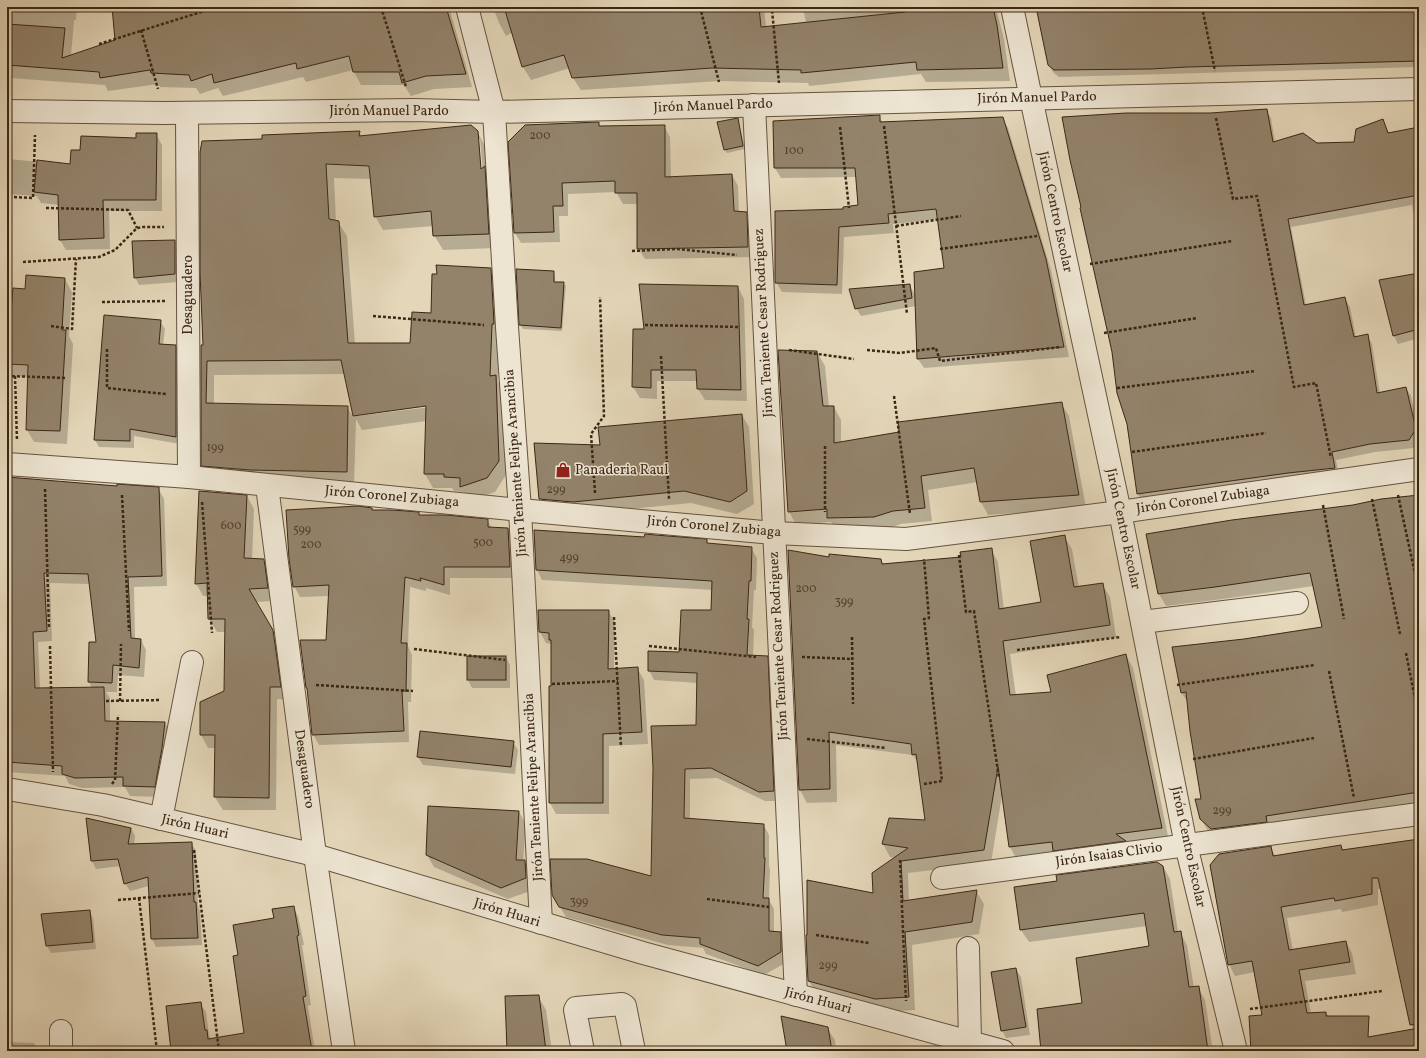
<svg xmlns="http://www.w3.org/2000/svg" width="1426" height="1058" font-family="Vollkorn,serif">
  <style>
    .shadow { fill: #0003; fill-rule: evenodd }
    .building { fill: #93836b; stroke: #3b2716 }
    .lines { fill: none; stroke-linecap: round; stroke-linejoin: round }
    .minor-casing { stroke: #65533f; stroke-width: 24 }
    .path { stroke: #3b2716; stroke-width: 2.5; stroke-dasharray: 3 2; stroke-linecap: butt }
    .minor { stroke: #ede5d2; stroke-width: 22 }
    .labels { text-anchor: middle; dominant-baseline: central; stroke-width: 3; stroke-linejoin: round; paint-order: stroke }
    .number-label { font-size: 12px; fill: #513e2b }
    .street-label { font-size: 14px; fill: #3b2716; stroke: #ede5d2 }
    .poi-label { font-size: 14px; fill: #3b2716; stroke: #ede5d2; text-anchor: start }
  </style>
  <rect width="100%" height="100%" fill="#e4d7b9"/>
  <filter id="stains"><feTurbulence type="fractalNoise" baseFrequency=".005" numOctaves="4"/><feColorMatrix values="0 0 0 0 .2 0 0 0 0 .09 0 0 0 0 .02 0 0 0 .5 -.17"/></filter>
  <radialGradient id="worn" r=".72"><stop offset=".6" stop-color="#630" stop-opacity="0"/><stop offset="1" stop-color="#630" stop-opacity=".3"/></radialGradient>
  <g class="shadow">
    <polygon points="7,7 77,7 76,20 74,20 71,56 116,41 113,7 449,7 472,87 434,89 411,96 404,85 361,85 353,70 306,82 303,77 223,96 218,88 200,94 196,88 160,87 158,84 108,91 105,85 10,78 9,88 7,87"/>
    <polygon points="493,7 764,7 766,27 806,23 803,7 996,7 1004,39 1010,81 926,82 921,74 809,86 808,83 720,81 581,90 573,78 570,68 531,80 523,67 513,32 506,36 499,23"/>
    <polygon points="1037,7 1419,7 1419,67 1059,77 1053,72 1049,65"/>
    <polygon points="1266,110 1271,118 1275,142 1317,144 1355,143 1383,121 1389,133 1419,128 1419,247 1412,205 1291,227 1306,305 1345,299 1350,307 1356,337 1367,335 1372,344 1380,394 1406,388 1411,396 1419,431 1419,440 1414,448 1375,452 1336,460 1339,476 1143,502 1138,494 1128,424 1211,114"/>
    <polygon points="879,116 883,123 1002,118 1008,128 1051,270 1069,357 924,368 918,359 916,306 861,316 856,308 909,285 916,296 946,269 939,219 893,224 894,233 844,237 842,294 782,292 776,282 844,210 859,206 857,177 781,178 775,168 774,122"/>
    <polygon points="737,120 739,123 745,149 727,153 725,150"/>
    <polygon points="598,123 601,127 664,126 670,137 671,178 732,175 738,186 739,213 746,213 752,224 754,257 645,259 638,248 638,204 623,204 616,192 568,194 568,216 559,216 560,242 521,243 515,233"/>
    <path d="M477,131l8,15 11,102 -53,2 -9,-15v-9l-51,4 -8,-14 -4,-37 -37,-1 2,43 2,1 9,14 8,108h56l21,-30 58,-45 9,14 1,55 -2,43 5,9 3,85 -11,17 -26,9 -5,-9 -10,-1 -2,-3h-19l-8,-14 1,-53 -64,9 -6,-11 -2,67 -143,-6 -9,-15 2,-119 59,-206 96,-8 3,5zM478,139h2l3,35h-2zM345,374l9,44 -7,-11 -133,-3v-29zM431,405v2l-74,9v-2z"/>
    <polygon points="156,134 162,145 162,211 109,211 110,249 66,250 60,240 59,205 41,203 37,196 7,194 7,138 10,144 9,159 71,165 81,151"/>
    <polygon points="175,241 179,249 179,282 139,285 135,277"/>
    <polygon points="553,272 555,276 555,283 563,283 566,286 562,331 523,329 520,325"/>
    <polygon points="1419,274 1419,338 1398,344 1394,336 1381,281"/>
    <polygon points="65,279 72,292 69,336 73,344 67,444 34,442 27,430 28,377 7,376 7,338 10,339 26,290"/>
    <polygon points="738,287 744,299 747,401 705,400 698,389 698,381 657,381 657,399 640,398 633,387 645,330"/>
    <polygon points="160,321 165,329 163,345 175,346 180,353 180,444 134,436 134,448 99,447 95,440"/>
    <polygon points="817,352 825,366 829,407 834,407 841,420 841,443 1061,403 1069,416 1086,508 988,515 981,502 978,482 928,490 932,521 901,524 882,531 836,531 831,522 796,525 789,511"/>
    <polygon points="742,415 749,427 754,504 737,514 691,503 580,514 547,511 540,499 601,446"/>
    <path d="M7,478l111,9 40,1 6,11 3,87 -33,1 1,53h6l5,10 -2,27 -26,-2 -1,17h-11l4,6v24l55,1 6,10 -11,64 -30,-1 -5,-9 -43,1 -13,-4 -4,-8 -58,-4v-61h4l-1,-29h-3zM50,583l40,1 7,59 -8,39 3,6 -52,1 -2,-47 14,-1z"/>
    <polygon points="247,496 254,509 252,560 263,560 271,573 274,601 255,602 280,644 287,700 277,699 276,810 223,810 215,797 216,748 208,748 201,735 225,692 226,632 217,632 209,619 208,596 203,596 196,583"/>
    <polygon points="1419,496 1419,806 1208,831 1201,818 1202,799 1189,704 1181,692 1244,640 1323,628 1314,586 1223,599 1166,606 1159,594 1353,506"/>
    <polygon points="373,511 418,513 420,516 487,520 492,528 508,529 514,540 516,578 450,578 450,595 426,588 426,591 410,587 408,646 412,655 411,702 408,702 409,742 319,745 313,734 327,641 329,596 300,597 294,586"/>
    <polygon points="1064,536 1072,549 1079,588 1102,584 1110,597 1116,637 1010,654 1016,696 1052,693 1126,655 1133,668 1169,841 1017,860 1010,847 1002,795 991,863 908,873 909,902 976,891 984,904 979,934 912,945 915,1010 883,1012 816,994 809,981 875,894 896,858 890,857 883,844 926,821 919,764 913,755 836,745 837,802 807,803 800,790 830,558 881,560 884,565 962,558 991,549 998,562 1004,609 1042,603"/>
    <polygon points="645,538 706,540 708,544 751,548 757,558 756,590 754,590 752,627 754,630 753,657 767,657 773,668 779,801 765,801 717,778 690,779 690,820 763,824 769,835 769,866 770,869 769,900 774,909 774,932 780,933 786,943 787,962 764,975 706,954 703,948 668,945 566,917 553,895 652,877 697,726 698,683 654,680 649,670 680,653 712,611 713,590 542,580 537,570"/>
    <polygon points="608,611 615,622 614,670 637,668 644,680 648,744 609,746 609,814 556,814 550,803 552,687 552,644 546,643 540,632"/>
    <polygon points="506,657 510,665 510,688 472,688 468,680"/>
    <polygon points="513,742 518,750 515,774 423,765 418,757"/>
    <polygon points="519,812 526,824 523,861 525,861 532,873 533,890 508,899 434,867 427,855"/>
    <polygon points="87,819 131,828 135,836 134,844 191,843 196,851 198,906 200,911 202,945 156,947 152,939 149,886 130,891 125,883 121,866 96,869 92,861"/>
    <polygon points="1419,840 1419,1051 1376,1051 1413,1030 1382,889 1378,889 1378,905 1342,912 1341,909 1287,918 1293,951 1346,942 1352,953 1356,974 1305,981 1311,1014 1326,1013 1361,1051 1252,1051 1263,1016 1255,972 1235,976 1229,964 1271,848 1276,857 1341,846 1344,851"/>
    <polygon points="1163,866 1170,879 1178,932 1180,932 1187,945 1194,988 1198,987 1205,1000 1213,1051 1042,1051 1083,1004 1150,947 1147,926 1029,942 1021,930 1016,888"/>
    <polygon points="293,907 298,916 304,945 302,945 311,1005 308,1006 315,1051 173,1051 200,1003 206,1012 209,1035 211,1040 246,1033 239,956 275,919"/>
    <polygon points="89,911 93,918 96,949 51,953 47,946 42,915"/>
    <polygon points="1016,969 1021,977 1030,1035 1006,1038 1002,1030"/>
    <polygon points="538,996 546,1010 552,1051 508,1051"/>
    <polygon points="827,1028 835,1040 836,1051 788,1051"/>
    <polygon points="7,1042 34,1043 39,1051 7,1051"/>
  </g>
  <g class="building">
    <polygon points="112,7 446,7 466,74 426,76 402,83 399,72 353,72 349,56 297,69 296,63 214,83 212,74 191,81 189,75 151,73 150,70 100,78 99,72 7,65 7,24 65,28 62,58 115,40"/>
    <polygon points="504,7 759,7 761,27 905,12 903,7 993,7 997,25 1003,68 917,70 916,62 801,73 801,70 712,68 572,78 564,55 522,67"/>
    <polygon points="1036,7 1419,7 1419,61 1187,67 1151,69 1054,70 1048,65"/>
    <polygon points="1267,109 1273,142 1303,133 1317,143 1354,142 1356,129 1383,119 1388,133 1419,127 1419,195 1288,219 1304,305 1345,297 1354,337 1368,334 1377,393 1406,387 1416,429 1409,440 1370,444 1332,452 1335,468 1288,473 1137,494 1127,424 1117,393 1112,352 1080,208 1081,207 1070,160 1062,117 1126,113 1210,113"/>
    <polygon points="880,115 880,122 1003,117 1046,259 1064,347 917,359 914,272 944,268 936,209 888,214 889,223 839,227 837,285 775,283 775,211 843,209 843,207 858,205 855,168 774,168 773,121"/>
    <polygon points="738,118 743,146 724,150 717,122"/>
    <polygon points="599,122 599,126 665,125 665,177 732,174 734,211 747,212 748,247 637,249 637,193 615,193 615,181 562,183 563,206 553,206 554,232 514,233 508,142 525,125"/>
    <polygon points="471,125 478,131 481,169 485,166 489,234 433,236 431,211 374,217 369,166 326,164 329,219 339,221 348,343 410,343 412,312 431,313 432,274 437,274 436,265 491,268 494,324 492,324 490,376 496,375 499,461 487,478 460,487 460,478 444,477 444,474 424,474 426,406 353,416 341,360 207,361 206,403 348,406 347,472 250,470 201,466 201,345 203,345 200,272 200,152 202,141 262,139 262,135 360,131 359,136"/>
    <polygon points="136,133 157,133 156,200 103,200 104,238 59,240 58,195 34,192 37,160 70,164 71,150 80,150 81,136 136,138"/>
    <polygon points="175,240 175,274 134,278 132,241"/>
    <polygon points="516,269 554,271 554,282 564,282 561,328 519,325"/>
    <polygon points="1419,273 1419,329 1393,336 1379,280"/>
    <polygon points="26,275 65,278 62,330 66,330 60,431 26,430 28,365 7,364 7,333 9,334 13,288 25,289"/>
    <polygon points="639,284 738,286 741,390 697,389 696,370 651,370 651,388 632,387 633,329 644,329"/>
    <polygon points="910,284 912,298 855,309 849,289"/>
    <polygon points="104,315 161,320 159,344 176,345 176,437 130,429 130,441 94,440"/>
    <polygon points="778,350 817,351 823,406 834,406 834,443 899,432 898,422 1062,402 1079,495 980,502 974,468 921,476 925,508 893,511 874,517 827,518 827,509 788,512"/>
    <polygon points="742,414 747,491 730,502 684,491 573,502 539,499 534,443 600,445 598,427"/>
    <polygon points="7,477 117,486 117,484 159,487 162,576 128,577 131,638 141,639 139,668 113,665 112,683 88,682 89,642 96,642 88,574 44,573 47,631 33,632 35,688 104,687 105,721 165,722 162,748 155,787 123,786 123,777 75,778 62,774 62,766 7,762 7,710 10,710 9,672 7,672"/>
    <polygon points="199,491 247,495 244,558 264,559 268,588 249,589 273,630 281,687 270,687 269,798 214,797 215,735 200,735 200,702 224,691 225,619 208,619 207,583 195,584"/>
    <polygon points="1419,495 1419,792 1266,816 1267,822 1211,829 1200,819 1195,799 1201,799 1190,731 1186,692 1181,693 1172,647 1244,639 1322,627 1310,573 1215,587 1158,594 1146,534 1232,520 1353,505 1381,499"/>
    <polygon points="358,506 372,508 372,510 392,510 419,512 419,515 446,515 488,519 488,527 508,528 510,567 444,567 444,585 420,578 421,581 405,577 401,643 407,643 406,691 402,691 404,731 312,735 307,688 306,688 300,640 326,640 329,585 293,587 289,559 286,510"/>
    <polygon points="534,530 644,537 645,534 655,535 707,539 707,543 752,547 751,581 749,581 747,619 749,619 747,655 768,656 774,791 759,792 711,768 685,769 684,818 764,824 764,858 765,858 763,898 769,898 769,931 781,932 781,952 758,966 700,944 700,938 662,935 559,907 552,895 550,859 587,859 651,876 653,768 651,726 696,725 697,673 648,671 648,651 679,652 681,610 711,610 712,581 536,570"/>
    <polygon points="1065,535 1074,587 1103,583 1110,625 1003,641 1010,695 1051,692 1047,675 1126,654 1162,828 1116,834 1126,841 1053,851 1052,842 1009,847 998,767 984,850 901,861 903,901 977,890 972,922 905,932 909,997 875,999 808,981 806,935 807,935 807,880 873,893 872,873 908,848 882,844 889,818 925,820 916,754 912,755 911,744 829,732 830,789 799,790 788,550 829,557 829,554 881,559 882,564 961,557 960,552 992,548 999,609 1041,602 1030,541"/>
    <polygon points="538,610 609,610 608,669 638,667 642,732 603,734 603,803 549,803 549,686 551,686 551,640 549,640 549,633 539,632"/>
    <rect x="467" y="656" width="39" height="24"/>
    <polygon points="420,731 514,741 511,767 417,757"/>
    <polygon points="428,806 519,811 516,860 525,860 526,878 501,888 426,855"/>
    <polygon points="86,818 131,828 128,844 192,842 194,902 196,902 198,938 151,939 148,877 124,884 118,859 91,861"/>
    <polygon points="1419,839 1419,1024 1410,1025 1378,878 1372,878 1372,894 1335,901 1334,898 1281,907 1289,950 1346,941 1350,962 1299,970 1307,1013 1326,1012 1326,1016 1369,1016 1368,1037 1419,1028 1419,1051 1251,1051 1249,1016 1262,1015 1252,961 1228,965 1210,865 1219,854 1271,846 1273,856 1341,845 1342,850"/>
    <polygon points="1157,862 1163,866 1174,932 1181,931 1189,987 1199,986 1208,1051 1041,1051 1037,1009 1082,1003 1076,958 1149,946 1144,913 1020,930 1014,887 1057,881 1056,875"/>
    <polygon points="294,906 299,935 297,936 306,996 303,997 312,1051 171,1051 166,1006 201,1002 205,1030 207,1030 208,1039 244,1033 233,956 238,955 233,925 274,918 272,909"/>
    <polygon points="90,910 93,942 46,946 41,914"/>
    <polygon points="1016,968 1026,1027 1001,1031 991,972"/>
    <polygon points="539,995 546,1051 507,1051 505,996"/>
    <polygon points="781,1016 828,1027 832,1051 787,1051"/>
  </g>
  <g class="lines">
    <g class="minor-casing">
      <g id="minor">
        <polyline points="467,7 494,112 507,327 520,510 541,923"/>
        <polyline points="1012,7 1031,98 1120,512 1186,845 1236,1051"/>
        <polyline points="754,105 796,995"/>
        <polyline points="7,111 164,113 413,110 494,112 1419,89"/>
        <polyline points="187,113 189,477"/>
        <polyline points="7,464 189,477 520,510 774,533 906,539 1120,512 1419,469"/>
        <polyline points="267,486 315,855 344,1051"/>
        <polyline points="1142,622 1297,603"/>
        <polyline points="7,789 103,805 315,855 643,953 1003,1051"/>
        <polyline points="161,819 192,662"/>
        <polyline points="942,878 1419,814"/>
        <polyline points="968,948 970,1042"/>
        <polyline points="61,1051 61,1031"/>
        <polyline points="583,1051 575,1010 576,1008 622,1004 625,1006 634,1051"/>
      </g>
    </g>
    <g class="path">
      <polyline points="381,7 406,87"/>
      <polyline points="700,7 719,82"/>
      <polyline points="775,7 772,10 779,83"/>
      <polyline points="1202,7 1215,71"/>
      <polyline points="24,10 24,7"/>
      <polyline points="141,30 158,89"/>
      <polyline points="99,44 217,7"/>
      <polyline points="1216,118 1233,199 1257,196 1294,387 1316,383 1331,458"/>
      <polyline points="884,126 907,314"/>
      <polyline points="840,127 849,208"/>
      <polyline points="14,197 33,198 35,135"/>
      <polyline points="46,208 128,210 137,228"/>
      <polyline points="896,226 961,216"/>
      <polyline points="940,249 1037,236"/>
      <polyline points="632,251 677,249 737,255"/>
      <polyline points="23,262 99,257 115,250 137,228 143,227 164,227"/>
      <polyline points="1090,264 1232,241"/>
      <polyline points="102,302 166,301"/>
      <polyline points="373,316 484,325"/>
      <polyline points="645,325 740,327"/>
      <polyline points="51,326 72,329 76,259"/>
      <polyline points="1104,333 1197,318"/>
      <polyline points="107,349 107,388 166,394"/>
      <polyline points="789,350 854,359"/>
      <polyline points="867,350 900,353 936,348 940,361 1061,347"/>
      <polyline points="661,356 669,499"/>
      <polyline points="7,376 67,378"/>
      <polyline points="15,376 17,441"/>
      <polyline points="1117,388 1256,371"/>
      <polyline points="894,396 910,514"/>
      <polyline points="825,446 825,512"/>
      <polyline points="1132,452 1266,433"/>
      <polyline points="45,489 49,629"/>
      <polyline points="595,493 591,434 604,416 600,297"/>
      <polyline points="122,495 129,631"/>
      <polyline points="1398,495 1419,592"/>
      <polyline points="1372,499 1400,634"/>
      <polyline points="202,502 212,633"/>
      <polyline points="1323,505 1344,619"/>
      <polyline points="959,555 966,612 974,611 999,778"/>
      <polyline points="614,617 621,747"/>
      <polyline points="852,637 853,704"/>
      <polyline points="50,646 53,772"/>
      <polyline points="649,646 756,657"/>
      <polyline points="414,649 505,660"/>
      <polyline points="1017,650 1121,637"/>
      <polyline points="1406,653 1419,719"/>
      <polyline points="802,657 852,659"/>
      <polyline points="1329,671 1354,798"/>
      <polyline points="552,684 618,681"/>
      <polyline points="316,685 413,691"/>
      <polyline points="1177,685 1315,665"/>
      <polyline points="106,701 161,700"/>
      <polyline points="120,701 121,644"/>
      <polyline points="807,739 886,748"/>
      <polyline points="1193,759 1314,738"/>
      <polyline points="112,784 115,780 118,715"/>
      <polyline points="924,784 942,781 924,619 929,618 924,559"/>
      <polyline points="194,850 219,1051"/>
      <polyline points="900,860 906,1001"/>
      <polyline points="139,898 157,1051"/>
      <polyline points="707,899 769,907"/>
      <polyline points="118,900 199,893"/>
      <polyline points="816,935 869,943"/>
      <polyline points="1250,1009 1382,991"/>
    </g>
    <use href="#minor" class="minor"/>
  </g>
  <defs>
    <g id="shop-bare" transform="scale(1.2)"><path d="M-5-2.5h2.3a2.7 3.5 0 0 1 5.4 0H5L5.5 6h-11ZM-1.5-2.5h3a1.5 2.3 0 0 0-3 0Z" fill="#8f2418" stroke="#ede5d2" stroke-width="2.5" paint-order="stroke"/></g>
  </defs>
  <g fill-rule="evenodd">
    <use href="#shop-bare" x="563" y="470"/>
  </g>
  <g class="labels">
    <g class="number-label">
      <text x="540" y="136">200</text>
      <text x="794" y="151">100</text>
      <text x="215" y="448">199</text>
      <text x="556" y="490">299</text>
      <text x="231" y="526">600</text>
      <text x="302" y="530">599</text>
      <text x="483" y="543">500</text>
      <text x="311" y="545">200</text>
      <text x="569" y="558">499</text>
      <text x="806" y="589">200</text>
      <text x="844" y="602">399</text>
      <text x="1222" y="811">299</text>
      <text x="579" y="902">399</text>
      <text x="828" y="966">299</text>
    </g>
    <g class="street-label">
      <text transform="translate(1037 98) rotate(-1)">Jirón Manuel Pardo</text>
      <text transform="translate(713 106) rotate(-2)">Jirón Manuel Pardo</text>
      <text x="389" y="111">Jirón Manuel Pardo</text>
      <text transform="translate(1055 212) rotate(78)">Jirón Centro Escolar</text>
      <text transform="translate(188 295) rotate(-90)">Desaguadero</text>
      <text transform="translate(764 323) rotate(-93)">Jirón Teniente Cesar Rodriguez</text>
      <text transform="translate(516 463) rotate(-94)">Jirón Teniente Felipe Arancibia</text>
      <text transform="translate(392 497) rotate(5)">Jirón Coronel Zubiaga</text>
      <text transform="translate(1203 500) rotate(-8)">Jirón Coronel Zubiaga</text>
      <text transform="translate(714 527) rotate(5)">Jirón Coronel Zubiaga</text>
      <text transform="translate(1123 529) rotate(78)">Jirón Centro Escolar</text>
      <text transform="translate(779 646) rotate(-93)">Jirón Teniente Cesar Rodriguez</text>
      <text transform="translate(304 769) rotate(82)">Desaguadero</text>
      <text transform="translate(534 787) rotate(-93)">Jirón Teniente Felipe Arancibia</text>
      <text transform="translate(195 827) rotate(13)">Jirón Huari</text>
      <text transform="translate(1188 847) rotate(78)">Jirón Centro Escolar</text>
      <text transform="translate(1109 855) rotate(-8)">Jirón Isaias Clivio</text>
      <text transform="translate(507 913) rotate(17)">Jirón Huari</text>
      <text transform="translate(818 1001) rotate(15)">Jirón Huari</text>
    </g>
    <g class="poi-label">
      <text x="575" y="470">Panaderia Raul</text>
    </g>
  </g>
  <rect width="1426" height="1058" fill="none" stroke="#e4d7b9" stroke-width="24"/>
  <rect x="8" y="8" width="1410" height="1042" fill="none" stroke="#3b2716" stroke-width="2"/>
  <rect x="12" y="12" width="1402" height="1034" fill="none" stroke="#3b2716"/>
  <rect width="100%" height="100%" filter="url(#stains)"/>
  <rect width="100%" height="100%" fill="url(#worn)"/>
</svg>
